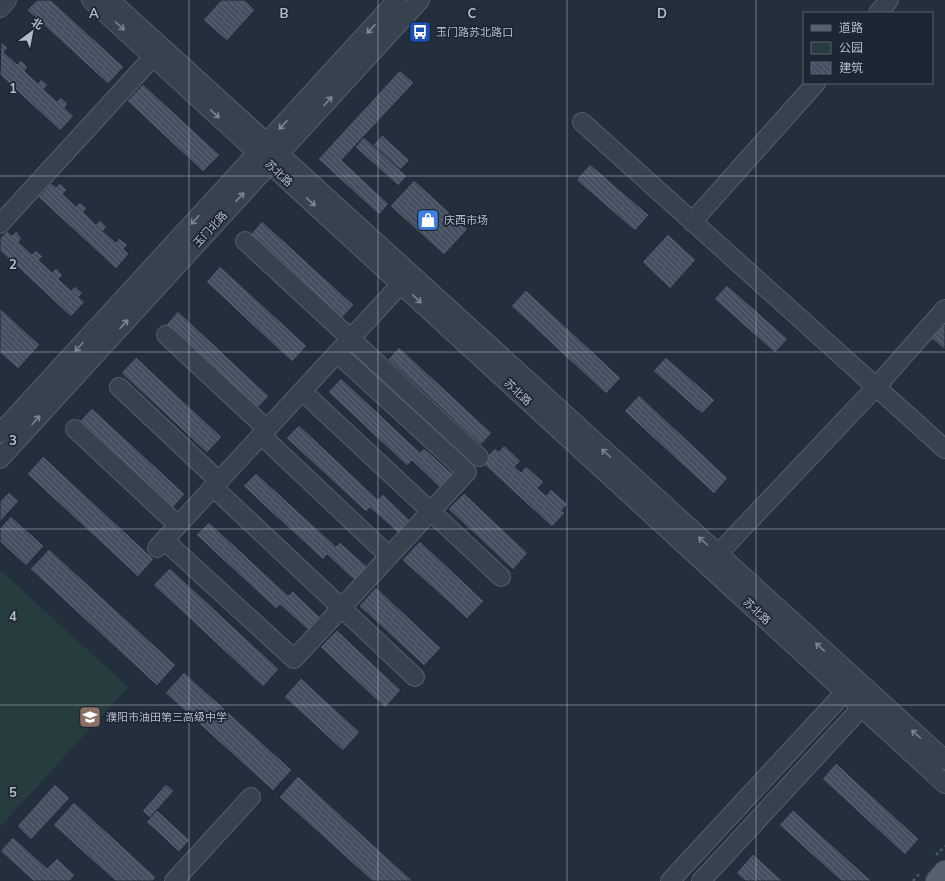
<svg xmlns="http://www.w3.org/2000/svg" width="945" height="881" font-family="Mulish,'Noto Sans SC',sans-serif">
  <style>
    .green { fill: #263c3f }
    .building { fill: url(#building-back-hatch); stroke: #1f2835 }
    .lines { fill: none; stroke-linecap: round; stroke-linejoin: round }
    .minor-casing { stroke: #565f6c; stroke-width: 20 }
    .major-casing { stroke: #414a57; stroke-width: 24 }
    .path { stroke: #44595c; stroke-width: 2.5; stroke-dasharray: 3 3; stroke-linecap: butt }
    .minor { stroke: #38414e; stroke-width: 18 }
    .major { stroke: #56606e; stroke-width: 22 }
    .oneway { stroke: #7c8592 }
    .grid { fill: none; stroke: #b4bcc9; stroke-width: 1; stroke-opacity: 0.55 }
    .labels { text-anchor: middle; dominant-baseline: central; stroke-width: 3.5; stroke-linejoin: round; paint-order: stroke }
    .poi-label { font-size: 11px; fill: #b4bcc9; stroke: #1d2633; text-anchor: start }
    .street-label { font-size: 11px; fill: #b4bcc9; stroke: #1d2633 }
    .grid-label { font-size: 13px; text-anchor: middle; font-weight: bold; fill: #b4bcc9; stroke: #1d2633; stroke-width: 3.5; stroke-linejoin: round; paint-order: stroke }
  </style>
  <defs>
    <pattern id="building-back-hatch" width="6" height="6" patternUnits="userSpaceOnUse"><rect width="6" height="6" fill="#455162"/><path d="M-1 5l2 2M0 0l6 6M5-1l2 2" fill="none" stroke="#5d6877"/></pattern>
  </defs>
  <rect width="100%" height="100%" fill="#242f3e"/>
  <polygon class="green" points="0,570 128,687 0,827"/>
  <g class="building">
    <polygon points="37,0 51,0 124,67 108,84 27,10"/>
    <polygon points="221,0 245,0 255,10 227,41 203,20"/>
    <polygon points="1,42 8,48 4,52 17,64 21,60 28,67 25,71 38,83 41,79 48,85 44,89 57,101 61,97 68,104 65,108 74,116 60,131 0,75"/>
    <polygon points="400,70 414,83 342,160 389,204 379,215 318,159"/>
    <polygon points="143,84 220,155 203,172 127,101"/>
    <polygon points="382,135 410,160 400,170 373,145"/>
    <polygon points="364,137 407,176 398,186 355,147"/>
    <polygon points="590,164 649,215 635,231 576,180"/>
    <polygon points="414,180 468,229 444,255 390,206"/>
    <polygon points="51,183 56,187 60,183 67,190 63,194 76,206 80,202 87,208 84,212 96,224 100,220 107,227 103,231 116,242 119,238 128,245 124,249 129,254 116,269 38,197"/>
    <polygon points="262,221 354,305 341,319 250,235"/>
    <polygon points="7,231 12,235 16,231 22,238 19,242 32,254 35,250 43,256 39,260 52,272 56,268 63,275 59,279 71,290 75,286 83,293 79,297 85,302 71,317 0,251 0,238"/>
    <polygon points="668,234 696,260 670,289 642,262"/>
    <polygon points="220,266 307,346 292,362 206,282"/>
    <polygon points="727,285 788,339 775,353 714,299"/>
    <polygon points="526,290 621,378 606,394 511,306"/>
    <polygon points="0,308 40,345 18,369 0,353"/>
    <polygon points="178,311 269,396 255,411 164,327"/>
    <polygon points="945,322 945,350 931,338"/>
    <polygon points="399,347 492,433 481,445 388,359"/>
    <polygon points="136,357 222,437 207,453 121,373"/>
    <polygon points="666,357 715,400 702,414 653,371"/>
    <polygon points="341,378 420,452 424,448 453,474 440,488 412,461 407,466 328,392"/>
    <polygon points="639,395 728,478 714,494 624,411"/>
    <polygon points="92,408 185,494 171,510 77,424"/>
    <polygon points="299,425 378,499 383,494 411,521 399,534 370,508 366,512 286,438"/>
    <polygon points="504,445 521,461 515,467 521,472 526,466 544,482 538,488 546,495 551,489 568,504 562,510 565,513 552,527 481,462 495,448 499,451"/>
    <polygon points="43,456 154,559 138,577 27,474"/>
    <polygon points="256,473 336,546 340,542 369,568 356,582 327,555 323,560 243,486"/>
    <polygon points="9,492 19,501 0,522 0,501"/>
    <polygon points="464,493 528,553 513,570 448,509"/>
    <polygon points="11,516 44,546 26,566 0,542 0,528"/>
    <polygon points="209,522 288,595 293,591 321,618 309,631 280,605 276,609 196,535"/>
    <polygon points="420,541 484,601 467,619 402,560"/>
    <polygon points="49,549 176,665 157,686 30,569"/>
    <polygon points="170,568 279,669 263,687 153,585"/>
    <polygon points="376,587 441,648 424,666 359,606"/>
    <polygon points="337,630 401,690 385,708 320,647"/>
    <polygon points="184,672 292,770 273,791 165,693"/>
    <polygon points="301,678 360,732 343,751 284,697"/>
    <polygon points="836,763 919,839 905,855 822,779"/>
    <polygon points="298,776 413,881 372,881 279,797"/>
    <polygon points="55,784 70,798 31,840 17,826"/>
    <polygon points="166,784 174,791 150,818 142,811"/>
    <polygon points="74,802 156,877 153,881 115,881 53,825"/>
    <polygon points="157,810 190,840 179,852 146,822"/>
    <polygon points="793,810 872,881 841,881 779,825"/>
    <polygon points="13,837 47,868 57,858 75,875 70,881 33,881 0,851"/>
    <polygon points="753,854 783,881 745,881 736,873"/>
  </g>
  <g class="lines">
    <g class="minor-casing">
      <g id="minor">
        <polyline points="91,0 945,784"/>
        <polyline points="110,0 945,760"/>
        <polyline points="0,8 7,0"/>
        <polyline points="878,13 889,0"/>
        <polyline points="582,122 945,449"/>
        <polyline points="692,222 816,83"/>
        <polyline points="0,224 153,57"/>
        <polyline points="245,241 479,457"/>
        <polyline points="166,335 267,429"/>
        <polyline points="119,387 219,481"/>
        <polyline points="302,391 501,577"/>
        <polyline points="75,429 178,525"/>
        <polyline points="0,433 397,0"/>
        <polyline points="261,435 389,556"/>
        <polyline points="0,459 420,0"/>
        <polyline points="213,487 415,677"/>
        <polyline points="164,540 294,659 467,472 337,353"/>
        <polyline points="157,548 401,284"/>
        <polyline points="718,554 876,387 945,309"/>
        <polyline points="174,881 251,797"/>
        <polyline points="670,881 845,692"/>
        <polyline points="701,881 862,707"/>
      </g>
    </g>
    <g class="major-casing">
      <polyline id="major" points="937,881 945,872"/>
    </g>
    <g class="path">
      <polyline points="936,855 945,846"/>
      <polyline points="913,881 921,872"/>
    </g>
    <use href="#minor" class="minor"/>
    <use href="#major" class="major"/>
  </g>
  <defs><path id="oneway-shaft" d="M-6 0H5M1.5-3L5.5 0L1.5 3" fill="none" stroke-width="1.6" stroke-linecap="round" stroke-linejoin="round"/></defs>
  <g class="oneway">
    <use href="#oneway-shaft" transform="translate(120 26) rotate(42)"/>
    <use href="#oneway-shaft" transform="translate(371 29) rotate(133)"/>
    <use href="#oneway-shaft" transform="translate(328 101) rotate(-48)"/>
    <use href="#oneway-shaft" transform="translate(215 114) rotate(43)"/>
    <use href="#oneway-shaft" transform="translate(283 125) rotate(133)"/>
    <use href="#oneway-shaft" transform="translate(240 197) rotate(-47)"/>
    <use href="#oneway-shaft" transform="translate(311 202) rotate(43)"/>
    <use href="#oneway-shaft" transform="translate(195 220) rotate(132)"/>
    <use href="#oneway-shaft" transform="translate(417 299) rotate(43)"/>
    <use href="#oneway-shaft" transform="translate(124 324) rotate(-47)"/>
    <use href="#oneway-shaft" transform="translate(79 347) rotate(132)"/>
    <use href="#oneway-shaft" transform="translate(36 420) rotate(-48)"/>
    <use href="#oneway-shaft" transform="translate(606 453) rotate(-138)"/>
    <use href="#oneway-shaft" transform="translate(703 541) rotate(-138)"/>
    <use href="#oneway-shaft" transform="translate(820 647) rotate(-138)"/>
    <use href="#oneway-shaft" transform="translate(916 734) rotate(-138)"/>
  </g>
  <path class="grid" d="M189,0v881M378,0v881M567,0v881M756,0v881M0,176h945M0,352h945M0,529h945M0,705h945"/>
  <defs>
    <g id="bus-square" transform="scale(1.15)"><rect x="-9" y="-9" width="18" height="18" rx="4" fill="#1a4fb4" stroke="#1d2633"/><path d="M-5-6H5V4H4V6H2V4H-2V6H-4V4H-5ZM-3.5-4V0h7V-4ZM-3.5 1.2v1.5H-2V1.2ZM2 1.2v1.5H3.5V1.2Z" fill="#fff"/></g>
    <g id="shop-square" transform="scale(1.15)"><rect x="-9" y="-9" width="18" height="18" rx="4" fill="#3f7fe0" stroke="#1d2633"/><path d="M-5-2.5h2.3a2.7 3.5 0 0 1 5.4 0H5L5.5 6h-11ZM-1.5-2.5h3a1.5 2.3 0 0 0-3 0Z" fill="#fff"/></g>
    <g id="school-square" transform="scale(1.15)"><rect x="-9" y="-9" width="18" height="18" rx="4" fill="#8d6e63" stroke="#1d2633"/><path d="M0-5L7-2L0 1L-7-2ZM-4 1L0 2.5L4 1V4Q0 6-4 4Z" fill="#fff"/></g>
  </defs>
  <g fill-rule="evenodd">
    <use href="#bus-square" x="420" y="32"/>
    <use href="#shop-square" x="428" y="220"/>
    <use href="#school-square" x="90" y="717"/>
  </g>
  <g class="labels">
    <g class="poi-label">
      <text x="436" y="32">玉门路苏北路口</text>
      <text x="444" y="220">庆西市场</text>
      <text x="106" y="717">濮阳市油田第三高级中学</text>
    </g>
    <g class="street-label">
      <text transform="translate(279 173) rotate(43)">苏北路</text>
      <text transform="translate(210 229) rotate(-47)">玉门北路</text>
      <text transform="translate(518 392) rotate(43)">苏北路</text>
      <text transform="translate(757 611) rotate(43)">苏北路</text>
    </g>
  </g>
  <g class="grid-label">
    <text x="94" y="18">A</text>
    <text x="284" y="18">B</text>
    <text x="472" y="18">C</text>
    <text x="662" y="18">D</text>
    <text x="13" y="93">1</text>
    <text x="13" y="269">2</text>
    <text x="13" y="445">3</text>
    <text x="13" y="621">4</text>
    <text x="13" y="797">5</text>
  </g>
  <rect x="803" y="12" width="130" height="72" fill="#1d2633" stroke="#59626f"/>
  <rect x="811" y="25" width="20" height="6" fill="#56606e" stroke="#59626f"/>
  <text x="839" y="32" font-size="12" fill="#b4bcc9">道路</text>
  <rect x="811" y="42" width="20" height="12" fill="#263c3f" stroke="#59626f"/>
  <text x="839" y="52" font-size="12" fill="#b4bcc9">公园</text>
  <rect x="811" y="62" width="20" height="12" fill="url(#building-back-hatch)" stroke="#59626f"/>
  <text x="839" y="72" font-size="12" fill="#b4bcc9">建筑</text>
  <g transform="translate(32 32) rotate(32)" stroke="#1d2633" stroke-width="3" paint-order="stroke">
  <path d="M0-3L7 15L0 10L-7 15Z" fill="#b4bcc9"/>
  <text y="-6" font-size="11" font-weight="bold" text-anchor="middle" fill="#b4bcc9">北</text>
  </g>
</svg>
